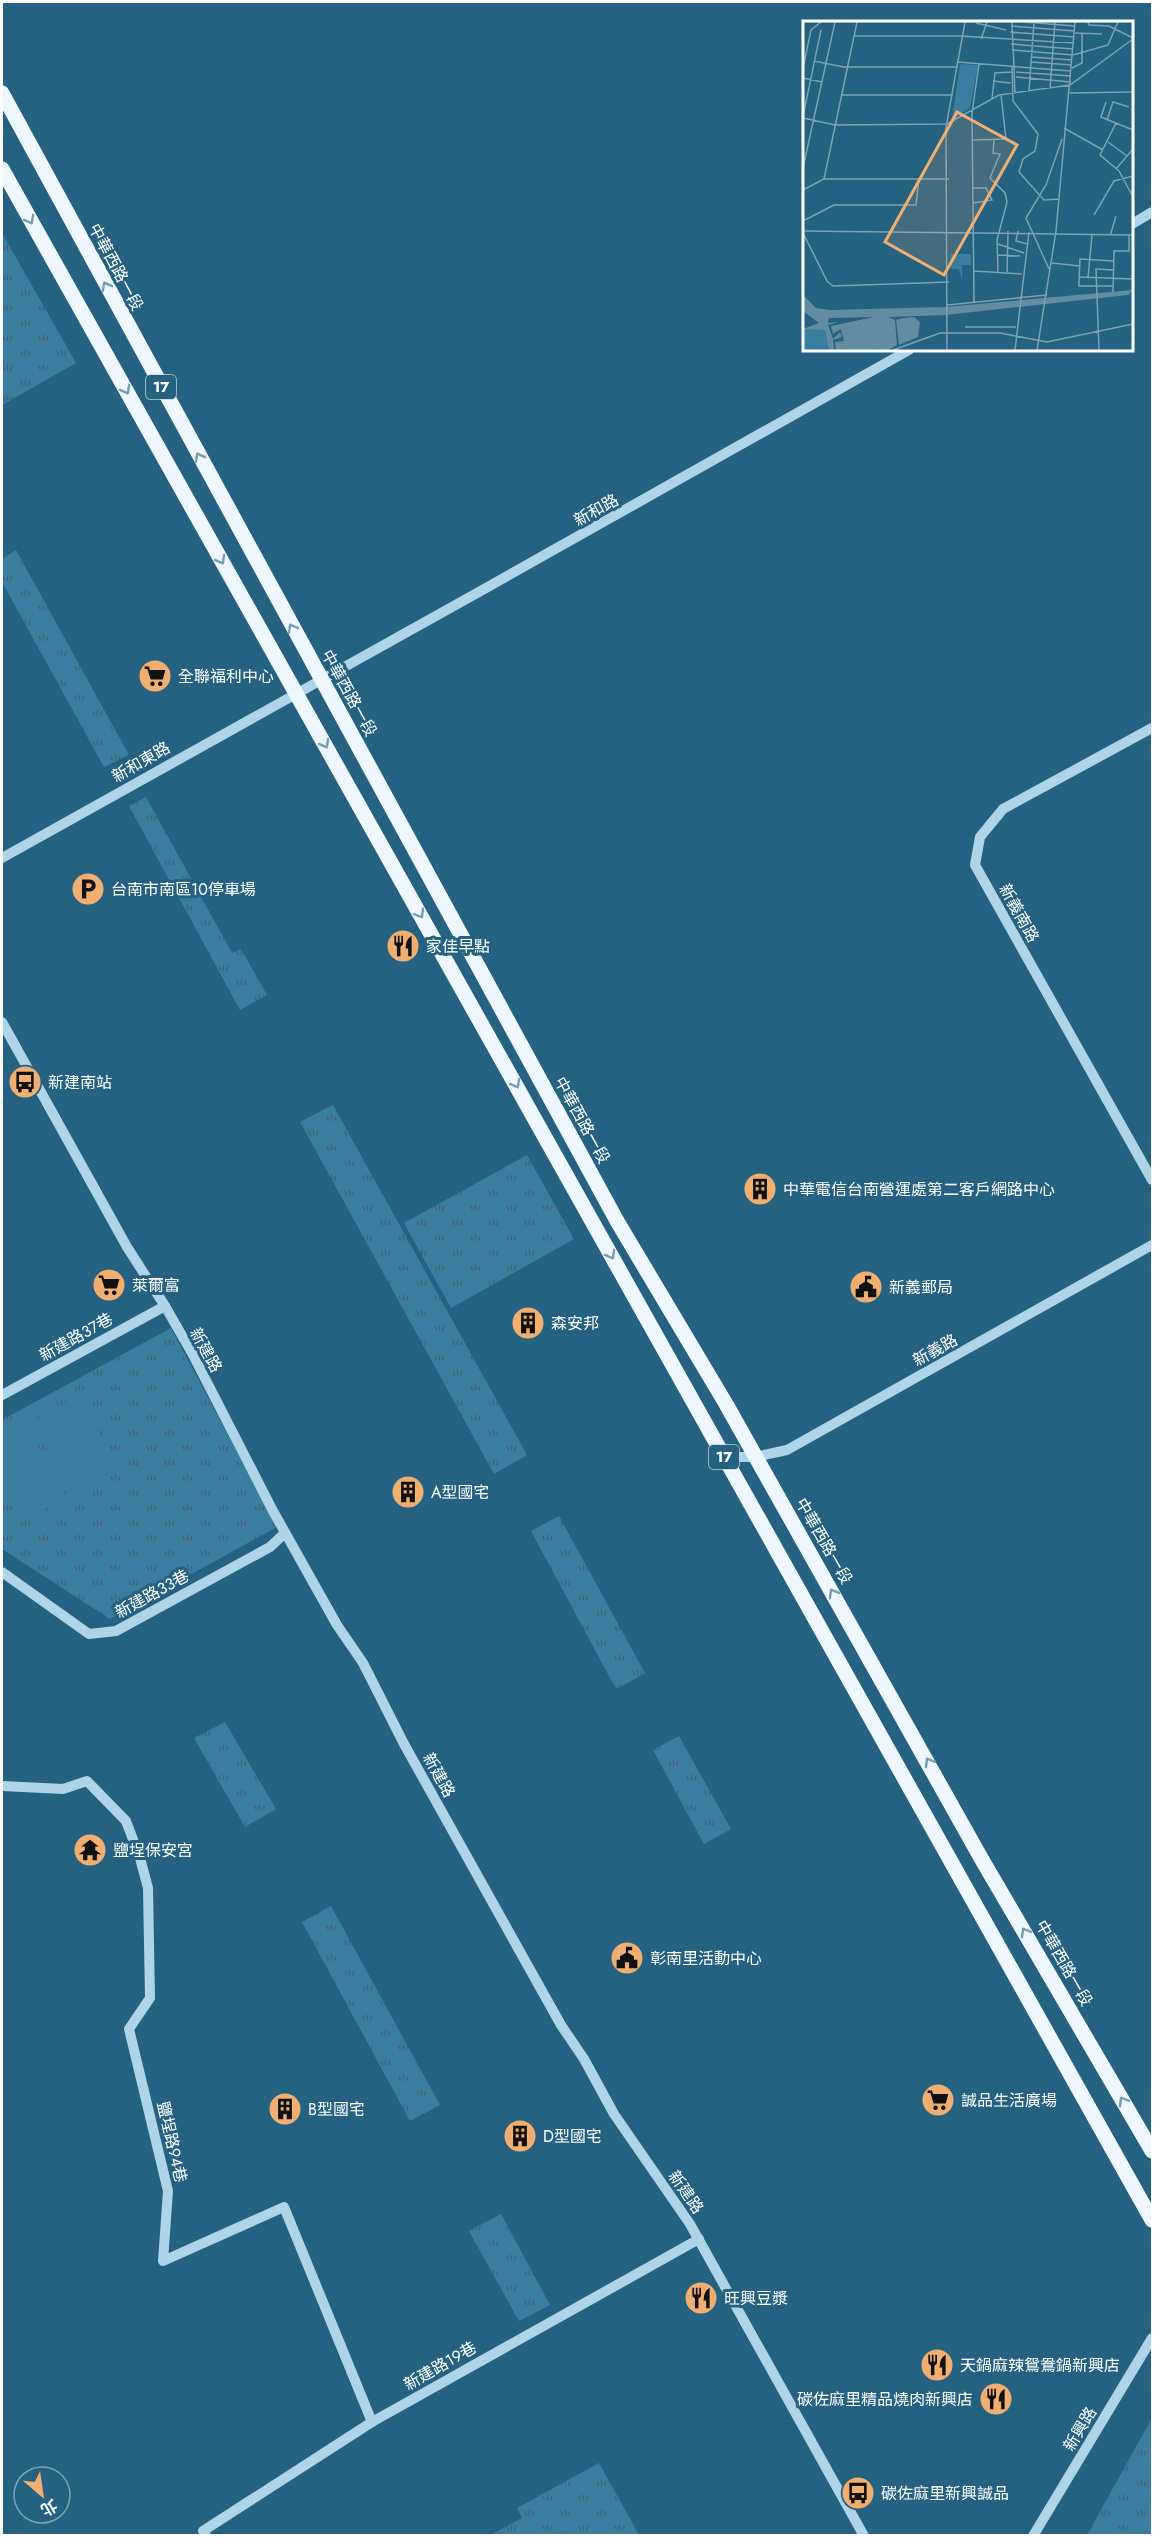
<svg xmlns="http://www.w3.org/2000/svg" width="1154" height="2537" font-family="Jost,'Noto Sans TC',sans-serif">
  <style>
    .grass { fill: url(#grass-tufts) }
    .pitch { fill: #3a7d9f }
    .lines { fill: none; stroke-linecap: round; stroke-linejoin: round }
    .minor { stroke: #add4e7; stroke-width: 10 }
    .major { stroke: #eef7fd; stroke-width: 15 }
    .oneway { stroke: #759eb3 }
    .labels { text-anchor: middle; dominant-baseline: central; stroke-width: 6; stroke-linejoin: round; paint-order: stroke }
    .shield { fill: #256281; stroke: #bed0d9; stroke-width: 1.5 }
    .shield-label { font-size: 15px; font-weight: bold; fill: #fff }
    .street-label { font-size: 16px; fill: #fff; stroke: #256281 }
    .poi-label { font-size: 16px; fill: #fff; stroke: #256281; text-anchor: start }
    .inset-road { fill: none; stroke: #7ca1b3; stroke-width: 1.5 }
    .view { fill: #f0af71; fill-opacity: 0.15; stroke: #f0af71; stroke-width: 3 }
    .inset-edge { fill: none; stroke: #fff; stroke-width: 3 }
  </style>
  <defs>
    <pattern id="grass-tufts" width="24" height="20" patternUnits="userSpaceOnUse" patternTransform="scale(1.5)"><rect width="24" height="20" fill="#3a7d9f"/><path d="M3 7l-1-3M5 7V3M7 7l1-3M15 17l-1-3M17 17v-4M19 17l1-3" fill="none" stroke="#436476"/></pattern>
  </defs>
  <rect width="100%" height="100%" fill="#256281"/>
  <g class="grass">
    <polygon points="2,233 76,363 2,405"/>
    <polygon points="16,550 129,755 104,767 2,582 2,559"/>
    <polygon points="146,797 232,953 241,949 267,995 240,1010 129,806"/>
    <polygon points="333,1105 527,1455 494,1474 300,1122"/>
    <polygon points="527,1155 574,1239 451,1308 404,1223"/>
    <polygon points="171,1328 277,1527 110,1619 2,1549 2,1420"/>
    <polygon points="559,1516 645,1673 616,1689 531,1531"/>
    <polygon points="225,1722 276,1809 245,1827 194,1738"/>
    <polygon points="679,1736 731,1829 704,1844 653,1750"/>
    <polygon points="331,1906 440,2105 410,2121 302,1922"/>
    <polygon points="501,2214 550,2305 519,2321 469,2231"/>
    <polygon points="1152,2418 1152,2535 1087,2535"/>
    <polygon points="599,2463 639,2535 490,2535 522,2518 517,2508"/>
  </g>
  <g class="pitch">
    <polygon points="78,1396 119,1468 73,1493 33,1421"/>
    <polygon points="26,1425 66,1497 21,1523 2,1488 2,1438"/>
  </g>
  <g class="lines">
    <g class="minor">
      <polyline points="1132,224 1152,212"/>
      <polyline points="1152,728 1003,809 980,837 975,865 1152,1180"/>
      <path d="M2,858c302,-169 606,-337 907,-508"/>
      <polyline points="2,1022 127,1247 165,1306 192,1353 273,1511 337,1625 363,1663 404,1744 561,2025 584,2059 614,2114 690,2224 864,2536"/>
      <polyline points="2,1395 165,1306"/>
      <polyline points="724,1457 755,1457 787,1450 1152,1245"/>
      <polyline points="2,1572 89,1634 116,1631 270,1547 285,1533"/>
      <polyline points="2,1786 63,1789 87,1781 126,1821 140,1858 148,1888 150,1998 129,2029 168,2191 163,2261 284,2207 372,2422"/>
      <polyline points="206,2536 203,2531 372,2422 699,2239"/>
      <polyline points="1033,2536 1152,2338"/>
    </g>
    <g class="major">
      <polyline points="2,93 617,1221 726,1404 981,1858 1152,2151"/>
      <polyline points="2,169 1152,2220"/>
    </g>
  </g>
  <defs><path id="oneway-chevron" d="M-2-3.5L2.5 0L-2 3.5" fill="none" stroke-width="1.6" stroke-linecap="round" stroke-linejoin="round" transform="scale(1.5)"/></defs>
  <g class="oneway">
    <use href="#oneway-chevron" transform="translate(30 220) rotate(61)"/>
    <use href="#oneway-chevron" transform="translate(106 286) rotate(-118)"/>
    <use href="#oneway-chevron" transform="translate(126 390) rotate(61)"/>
    <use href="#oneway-chevron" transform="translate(199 457) rotate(-118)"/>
    <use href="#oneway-chevron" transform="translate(221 560) rotate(61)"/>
    <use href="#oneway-chevron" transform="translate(292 628) rotate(-119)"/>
    <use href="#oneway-chevron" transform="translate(325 744) rotate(61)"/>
    <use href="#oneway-chevron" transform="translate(420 914) rotate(60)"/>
    <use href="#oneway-chevron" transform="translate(516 1084) rotate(61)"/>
    <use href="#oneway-chevron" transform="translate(611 1255) rotate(61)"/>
    <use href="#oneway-chevron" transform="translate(833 1593) rotate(-120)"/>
    <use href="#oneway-chevron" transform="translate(929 1762) rotate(-120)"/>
    <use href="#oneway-chevron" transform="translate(1025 1932) rotate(-120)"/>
    <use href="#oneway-chevron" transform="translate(1123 2101) rotate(-120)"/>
  </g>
  <defs>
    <g id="supermarket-disc" transform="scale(1.725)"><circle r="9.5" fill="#f0af71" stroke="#256281"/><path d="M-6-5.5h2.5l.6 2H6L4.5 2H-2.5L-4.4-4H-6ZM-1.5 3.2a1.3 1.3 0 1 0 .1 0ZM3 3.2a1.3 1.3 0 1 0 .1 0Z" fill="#111"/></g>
    <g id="parking-disc" transform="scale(1.725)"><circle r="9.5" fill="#f0af71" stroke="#256281"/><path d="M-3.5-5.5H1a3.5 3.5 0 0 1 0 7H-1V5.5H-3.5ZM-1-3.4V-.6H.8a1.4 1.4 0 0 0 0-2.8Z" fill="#111"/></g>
    <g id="restaurant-disc" transform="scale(1.725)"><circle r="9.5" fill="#f0af71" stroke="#256281"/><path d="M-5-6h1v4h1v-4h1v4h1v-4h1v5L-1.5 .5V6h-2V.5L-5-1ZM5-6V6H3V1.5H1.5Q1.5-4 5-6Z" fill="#111"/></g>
    <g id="bus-disc" transform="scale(1.725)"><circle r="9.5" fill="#f0af71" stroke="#256281"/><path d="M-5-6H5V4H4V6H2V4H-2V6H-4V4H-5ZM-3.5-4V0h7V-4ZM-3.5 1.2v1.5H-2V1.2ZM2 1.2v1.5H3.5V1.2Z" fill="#111"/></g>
    <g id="building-disc" transform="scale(1.725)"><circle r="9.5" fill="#f0af71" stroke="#256281"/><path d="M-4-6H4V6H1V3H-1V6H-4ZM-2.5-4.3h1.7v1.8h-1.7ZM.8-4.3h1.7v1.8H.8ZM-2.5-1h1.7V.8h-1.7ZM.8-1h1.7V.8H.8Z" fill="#111"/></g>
    <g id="civic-disc" transform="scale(1.725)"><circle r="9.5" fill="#f0af71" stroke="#256281"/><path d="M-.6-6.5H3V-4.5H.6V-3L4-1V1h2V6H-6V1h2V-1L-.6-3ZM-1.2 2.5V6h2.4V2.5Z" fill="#111"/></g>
    <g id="temple-disc" transform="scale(1.725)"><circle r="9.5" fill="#f0af71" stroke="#256281"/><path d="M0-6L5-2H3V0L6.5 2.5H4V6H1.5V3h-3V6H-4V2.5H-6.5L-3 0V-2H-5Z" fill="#111"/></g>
  </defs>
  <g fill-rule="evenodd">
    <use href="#supermarket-disc" x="155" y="676"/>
    <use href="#parking-disc" x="88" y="889"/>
    <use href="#restaurant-disc" x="403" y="946"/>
    <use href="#bus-disc" x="25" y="1082"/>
    <use href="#building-disc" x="760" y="1189"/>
    <use href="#supermarket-disc" x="109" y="1285"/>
    <use href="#civic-disc" x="866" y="1287"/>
    <use href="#building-disc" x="528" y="1323"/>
    <use href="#building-disc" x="408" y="1492"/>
    <use href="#temple-disc" x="90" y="1850"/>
    <use href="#civic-disc" x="627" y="1958"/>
    <use href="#supermarket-disc" x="938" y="2100"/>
    <use href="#building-disc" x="285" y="2109"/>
    <use href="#building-disc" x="520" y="2136"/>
    <use href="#restaurant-disc" x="701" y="2298"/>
    <use href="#restaurant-disc" x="937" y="2365"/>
    <use href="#restaurant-disc" x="996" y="2399"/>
    <use href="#bus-disc" x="858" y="2493"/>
  </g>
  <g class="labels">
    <g class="shield">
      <rect x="146" y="375" width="30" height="24" rx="4.5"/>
      <rect x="709" y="1445" width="30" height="24" rx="4.5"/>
    </g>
    <g class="shield-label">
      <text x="161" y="387">17</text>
      <text x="724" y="1457">17</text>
    </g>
    <g class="street-label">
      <text transform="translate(116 267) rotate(62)">中華西路一段</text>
      <text transform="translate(596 510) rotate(-29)">新和路</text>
      <text transform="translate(349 693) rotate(61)">中華西路一段</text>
      <text transform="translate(141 762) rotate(-30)">新和東路</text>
      <text transform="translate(1019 913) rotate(61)">新義南路</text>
      <text transform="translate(582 1120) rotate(61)">中華西路一段</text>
      <text transform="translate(76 1337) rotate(-29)">新建路37巷</text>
      <text transform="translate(206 1350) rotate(61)">新建路</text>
      <text transform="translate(935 1350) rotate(-29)">新義路</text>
      <text transform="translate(824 1541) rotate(60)">中華西路一段</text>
      <text transform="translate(152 1594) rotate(-29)">新建路33巷</text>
      <text transform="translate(439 1775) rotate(61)">新建路</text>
      <text transform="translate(1064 1963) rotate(60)">中華西路一段</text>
      <text transform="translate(172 2142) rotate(77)">鹽埕路94巷</text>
      <text transform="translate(686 2192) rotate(55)">新建路</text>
      <text transform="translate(440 2366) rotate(-30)">新建路19巷</text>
      <text transform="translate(1080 2429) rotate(-59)">新興路</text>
    </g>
    <g class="poi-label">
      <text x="178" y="676">全聯福利中心</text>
      <text x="111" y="889">台南市南區10停車場</text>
      <text x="426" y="946">家佳早點</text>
      <text x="48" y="1082">新建南站</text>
      <text x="783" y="1189">中華電信台南營運處第二客戶網路中心</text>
      <text x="132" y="1285">萊爾富</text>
      <text x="889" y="1287">新義郵局</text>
      <text x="551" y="1323">森安邦</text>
      <text x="431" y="1492">A型國宅</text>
      <text x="113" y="1850">鹽埕保安宮</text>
      <text x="650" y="1958">彰南里活動中心</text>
      <text x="961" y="2100">誠品生活廣場</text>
      <text x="308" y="2109">B型國宅</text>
      <text x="543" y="2136">D型國宅</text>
      <text x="724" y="2298">旺興豆漿</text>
      <text x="960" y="2365">天鍋麻辣鴛鴦鍋新興店</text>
      <text x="973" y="2399" text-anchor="end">碳佐麻里精品燒肉新興店</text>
      <text x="881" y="2493">碳佐麻里新興誠品</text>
    </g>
  </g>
  <g transform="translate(803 21)">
    <rect width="330" height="330" fill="#256281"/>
    <path d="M157,43l18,1 -8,43 -18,11zM148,233h20v11h-9v14l-3,-10h-8zM16,307l6,2 4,20h-26v-21z" fill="#3a7d9f"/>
    <path d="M330,269l-5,5 -183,20 -57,2 7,3 2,25 -9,5h-52l-1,-8 9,-1 -3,-12 -8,5 -2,-8 43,-9 -45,1 -1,5 10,-1 -10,3 5,14 7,-7 2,5 -9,3 1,10h-5l-4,-20 -22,-1 16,-6 -16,-12v-16l13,13 14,2 115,-3zM100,297l11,-1 6,5 -2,15 -19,8 -3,-25z" fill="#628ca1"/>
    <path class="inset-road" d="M209,1l3,71M221,1l51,4M285,1l1,3 20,1 24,12M173,2l30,7M208,5l64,5M207,11l64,5M272,12l27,1M51,15h106l114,7M178,18l6,-17M208,23l62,5M209,29l61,5M270,34l35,-10 10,-23M229,36l40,3M11,40l30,6h114M154,41l114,9M228,41l41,3M209,45l1,35 25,33 -3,17 -12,8 -4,13 25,28 15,-1M0,47l8,-38 10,-8M269,47l10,-5v-29M213,51l55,4M213,56l55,5M0,57l19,4M190,60l18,2M247,68l5,-67M226,70l5,-69M267,72l63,-1M38,74h112M189,78l3,-26 17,-1M303,81l-5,15 32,13M0,95l18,-86M0,97l32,7 112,-1 52,-29 71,-10 63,-46M304,99l6,-18 16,5M313,102l-16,32 19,16 14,26M261,107l39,22M169,119l34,-1 -5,-44M191,119l-1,13 7,1 -10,24 15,15 2,9 -10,38 1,32M305,121l19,14M0,147l32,-146M313,148l17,-20M21,158h125M0,169l21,-11 33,-157M170,182l19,-3 -6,-12h-13M291,194l20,-34 19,-5M0,200l31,-16h82l3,-27M0,210l330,4M215,210l-2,10 11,3M0,212l24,48 6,5 116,-4M307,215l6,-20M195,223l26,9M195,234l22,1M249,242l28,3M246,248l-23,-51 20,-33 16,-46M292,248l19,1M293,248l3,81M171,250l48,3M204,251l1,-41M276,256l54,2M285,257l4,-43M310,265h-34v-5l1,-22 34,2M310,271l1,-41h15v-16M171,282l-2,-190 7,-49M144,284l100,-10M162,306h51M90,329l47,-17h60l47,9 86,-18M144,329l-1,-223 19,-105M212,329l14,-118M234,329l19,-119 19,-209"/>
    <path class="view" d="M154,91l60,33 -73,130 -59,-33z"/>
    <rect width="330" height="330" class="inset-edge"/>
  </g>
  <rect width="1154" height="2537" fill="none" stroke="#ffffff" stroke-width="6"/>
  <g transform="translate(42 2495) rotate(151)"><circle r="28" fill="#256281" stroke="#7ca1b3" stroke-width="1.5"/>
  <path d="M0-4.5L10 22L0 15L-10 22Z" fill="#f0af71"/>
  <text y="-9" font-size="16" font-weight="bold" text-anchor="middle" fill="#ffffff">北</text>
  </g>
</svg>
